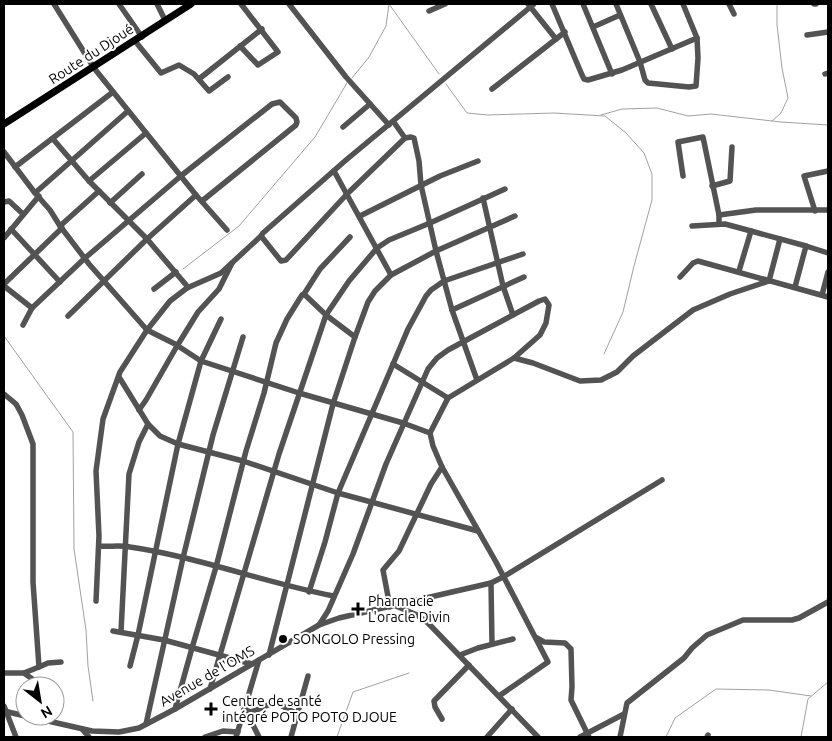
<svg xmlns="http://www.w3.org/2000/svg" width="832" height="741" font-family="Ubuntu,sans-serif">
  <style>
    .lines { fill: none; stroke-linecap: round; stroke-linejoin: round }
    .stream { stroke: #a1a1a1; stroke-width: 1 }
    .minor { stroke: #535353; stroke-width: 5.5 }
    .major { stroke: #000; stroke-width: 7 }
    .poi-dot { fill: #000; stroke: #fff; stroke-width: 2 }
    .labels { text-anchor: middle; dominant-baseline: central; stroke-width: 4; stroke-linejoin: round; paint-order: stroke }
    .street-label { font-size: 14px; fill: #000; stroke: #fff }
    .poi-label { font-size: 14px; fill: #000; stroke: #fff; text-anchor: start }
  </style>
  <rect width="100%" height="100%" fill="#fff"/>
  <g class="lines">
    <g class="stream">
      <polyline points="389,4 439,74"/>
      <polyline points="352,78 369,57 386,26 389,4"/>
      <polyline points="446,84 467,113 488,115 554,113 605,116 626,133 644,153 652,174 652,200 634,266 623,312 604,354"/>
      <polyline points="601,115 622,109 657,108 688,116 711,114 781,122 828,125"/>
      <polyline points="772,121 781,113 788,98 782,68 777,25 777,4"/>
      <polyline points="183,269 239,226 315,137 347,83"/>
      <polyline points="4,336 73,432 74,549 86,630 88,666 93,701"/>
      <polyline points="337,737 353,692 409,673"/>
      <polyline points="666,737 675,718 716,689 769,690 811,696"/>
      <polyline points="801,737 808,699 828,682"/>
    </g>
    <g class="minor">
      <polyline points="54,4 94,68 196,195 227,230"/>
      <polyline points="119,4 142,37"/>
      <polyline points="157,4 165,20"/>
      <polyline points="289,4 346,77 389,125"/>
      <polyline points="528,4 556,39"/>
      <polyline points="552,4 582,75 584,79 588,80 622,70 697,38 683,4"/>
      <polyline points="583,4 612,74"/>
      <polyline points="616,4 640,62 645,80 648,83 689,87 696,86 698,58 697,38"/>
      <polyline points="651,4 672,49"/>
      <polyline points="729,4 734,14"/>
      <polyline points="814,4 816,4"/>
      <polyline points="429,11 445,4"/>
      <polyline points="593,27 620,15"/>
      <polyline points="807,35 828,32"/>
      <polyline points="135,41 161,73 179,65 194,74 209,91 228,77"/>
      <polyline points="240,46 258,65 278,52 241,4"/>
      <polyline points="825,74 828,73"/>
      <polyline points="199,79 262,29"/>
      <polyline points="492,89 565,32"/>
      <polyline points="393,121 405,138 347,194 286,260 281,261 261,236 263,233 346,160 534,4"/>
      <polyline points="343,127 370,104"/>
      <polyline points="405,138 411,137 414,138 419,161 421,185 436,251 452,310"/>
      <polyline points="53,139 89,181 147,239 68,316"/>
      <polyline points="4,152 35,193 50,210 60,226 89,264 147,330 175,344 201,361 299,393 403,423 430,433"/>
      <polyline points="15,167 113,92"/>
      <polyline points="334,171 391,275"/>
      <polyline points="683,176 678,142 703,137 719,215 719,224"/>
      <polyline points="89,181 146,133"/>
      <polyline points="712,186 730,181 732,147"/>
      <polyline points="35,193 128,111"/>
      <polyline points="483,198 503,286 513,315"/>
      <polyline points="4,202 9,201 23,214"/>
      <polyline points="110,203 142,174"/>
      <polyline points="815,211 804,176 828,171"/>
      <polyline points="719,215 756,210 828,210"/>
      <polyline points="360,216 440,176 478,161"/>
      <polyline points="60,226 99,191"/>
      <polyline points="692,226 725,224 751,231"/>
      <polyline points="11,229 60,282"/>
      <polyline points="4,238 39,196"/>
      <polyline points="806,246 828,253"/>
      <polyline points="739,271 751,231 806,246 795,287"/>
      <polyline points="680,277 693,263 698,261 828,297"/>
      <polyline points="769,281 780,239"/>
      <polyline points="4,284 62,228"/>
      <polyline points="4,286 32,308"/>
      <polyline points="187,288 221,273 261,236"/>
      <polyline points="154,289 176,272"/>
      <polyline points="304,294 320,269 350,237"/>
      <polyline points="822,295 828,272"/>
      <polyline points="23,325 32,308 85,258 182,175 272,104 280,102 296,118 297,122 296,125 202,201"/>
      <polyline points="514,358 533,363 580,381 601,380 617,372 633,356 693,310 730,294 769,281"/>
      <polyline points="393,364 448,398"/>
      <polyline points="119,377 148,424 160,436 178,444 243,461 338,493 478,531"/>
      <polyline points="477,380 452,310 524,277"/>
      <polyline points="4,394 16,404 22,415 33,444 33,582 39,667 24,673"/>
      <polyline points="139,410 146,400 177,346 198,312 219,289 232,263"/>
      <path d="M99,546c10,1 21,-1 31,1 69,10 135,36 204,49"/>
      <polyline points="491,583 492,644"/>
      <polyline points="309,592 325,542 338,493 408,329 426,296 431,290 444,281 523,254"/>
      <polyline points="96,601 99,536 96,471 103,419 120,372 147,330 170,301 187,288 187,286 147,239 196,195"/>
      <polyline points="396,606 417,615 428,623 538,737"/>
      <polyline points="390,607 383,570 399,551 431,484 442,467"/>
      <polyline points="319,625 328,611 353,554 386,464 428,369 437,358 448,350 539,301 545,299 549,305 546,323 540,335 514,358 448,398 430,433 433,446 442,467 496,562 548,662 499,696"/>
      <polyline points="113,631 164,640 252,664"/>
      <polyline points="121,632 129,474 139,442 148,424"/>
      <polyline points="537,638 544,642 565,643 571,649 572,687 571,700 589,737"/>
      <polyline points="269,655 333,404 355,337 368,302 375,291 391,275 436,251 515,216"/>
      <polyline points="460,655 478,648 513,639"/>
      <polyline points="130,666 138,635 178,444 201,361 221,319"/>
      <polyline points="39,667 48,663 61,662"/>
      <polyline points="4,673 24,673 42,686"/>
      <polyline points="210,689 279,454 326,315 349,281 377,248 389,240 430,223 505,189"/>
      <polyline points="4,706 16,737"/>
      <polyline points="175,709 192,648 216,567 246,451 264,393 276,343 287,319 302,295 304,294 326,315 355,337"/>
      <path d="M244,709l6,3c11,-2 17,-9 27,-9l20,11"/>
      <polyline points="4,711 25,716"/>
      <polyline points="250,712 252,723 259,737"/>
      <polyline points="26,716 92,731 119,732 139,728 175,709 319,625 339,618 491,583 503,577 662,480"/>
      <polyline points="442,719 435,707 434,701 469,665"/>
      <polyline points="146,724 183,558 213,435 243,337"/>
      <polyline points="82,729 89,737"/>
      <polyline points="205,737 223,731 238,732"/>
      <polyline points="236,737 259,660"/>
      <polyline points="291,737 308,676"/>
      <polyline points="487,737 512,709"/>
      <polyline points="580,737 624,714"/>
      <polyline points="620,737 627,703 684,658 692,648 707,635 743,620 792,620 799,618 828,602"/>
      <polyline points="707,737 708,735"/>
    </g>
    <polyline class="major" points="4,124 191,4"/>
  </g>
  <g class="poi-dot">
    <path d="M355.5 601.5h5v5h5v5h-5v5h-5v-5h-5v-5h5z"/>
    <circle cx="283" cy="639" r="5"/>
    <path d="M208.5 701.5h5v5h5v5h-5v5h-5v-5h-5v-5h5z"/>
  </g>
  <g class="labels">
    <g class="street-label">
      <text transform="translate(91 54) rotate(-33)">Route du Djoué</text>
      <text transform="translate(207 676) rotate(-30)">Avenue de l'OMS</text>
    </g>
    <g class="poi-label">
      <text x="368" y="601">Pharmacie<tspan x="368" dy="16">L'oracle Divin</tspan></text>
      <text x="293" y="639">SONGOLO Pressing</text>
      <text x="222" y="701">Centre de santé<tspan x="222" dy="16">intégré POTO POTO DJOUE</tspan></text>
    </g>
  </g>
  <rect width="832" height="741" fill="none" stroke="#000000" stroke-width="10"/>
  <g transform="translate(40 701) rotate(149)"><circle r="24" fill="#ffffff" stroke="#999999"/>
  <path d="M0-4L9 19L0 12L-9 19Z" fill="#000000"/>
  <text y="-8" font-size="14" font-weight="bold" text-anchor="middle" fill="#000000">N</text>
  </g>
</svg>
